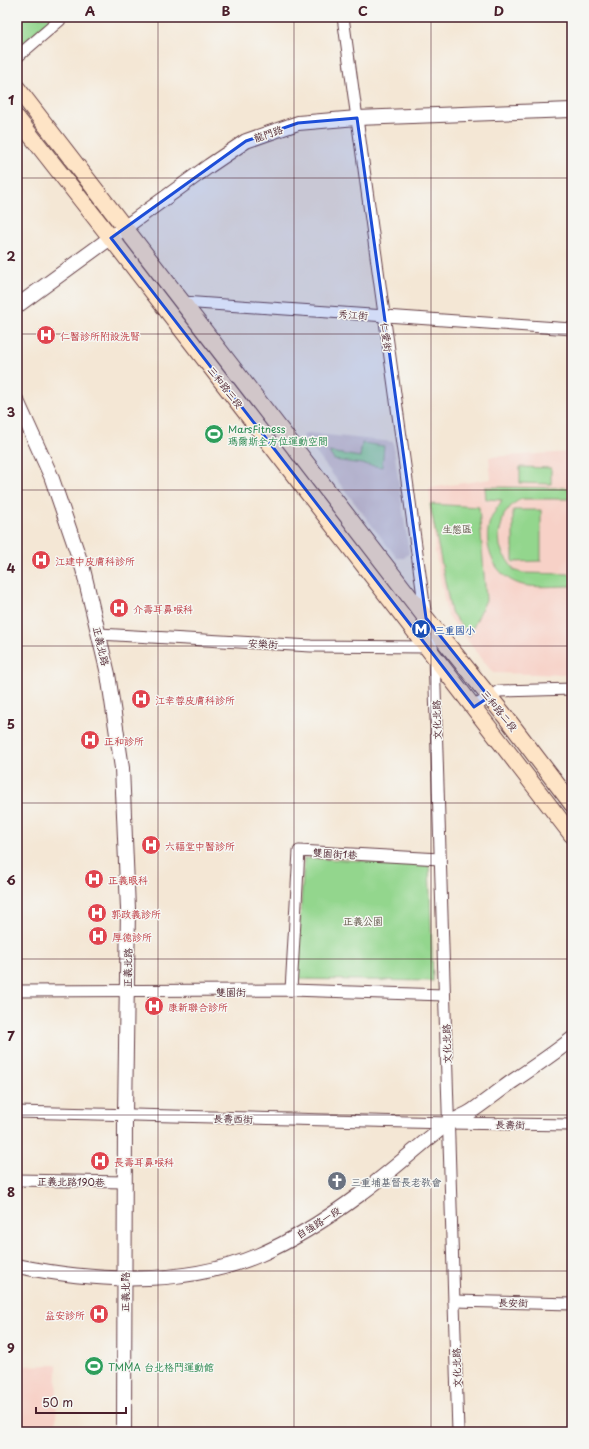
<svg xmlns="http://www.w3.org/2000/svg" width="589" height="1449" font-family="'Playpen Sans','LXGW WenKai TC',sans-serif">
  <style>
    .built { fill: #f7d1c7 }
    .industrial { fill: #d2bfc0 }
    .green { fill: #93d68d; stroke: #6e7a5c }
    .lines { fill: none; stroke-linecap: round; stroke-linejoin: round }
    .minor-casing { stroke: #643d44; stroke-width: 13 }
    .tertiary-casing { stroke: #643d44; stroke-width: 16 }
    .secondary-casing { stroke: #643d44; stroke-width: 18 }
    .minor { stroke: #fff; stroke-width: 11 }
    .tertiary { stroke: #fff; stroke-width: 14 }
    .secondary { stroke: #fee4c6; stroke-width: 16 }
    .marked { fill: #1d4ed8; fill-opacity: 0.2; stroke: #1d4ed8; stroke-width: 3; stroke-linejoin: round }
    .grid { fill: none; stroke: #4a1f2b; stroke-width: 1; stroke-opacity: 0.55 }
    .labels { text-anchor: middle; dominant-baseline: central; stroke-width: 3; stroke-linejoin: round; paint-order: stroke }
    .street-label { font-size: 10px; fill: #4a1f2b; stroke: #f6f6f2 }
    .health-label { font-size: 10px; fill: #be3a42; stroke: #f6f6f2; text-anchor: start }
    .leisure-label { font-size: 10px; fill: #27864d; stroke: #f6f6f2; text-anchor: start }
    .park-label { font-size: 10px; fill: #605648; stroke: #f6f6f2 }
    .transit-label { font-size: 10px; fill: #164399; stroke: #f6f6f2; text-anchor: start }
    .worship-label { font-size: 10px; fill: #5b616d; stroke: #f6f6f2; text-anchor: start }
    .neatline { fill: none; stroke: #4a1f2b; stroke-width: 1.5 }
    .grid-label { font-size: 13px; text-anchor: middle; font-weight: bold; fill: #4a1f2b }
  </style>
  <rect width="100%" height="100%" fill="#f6f6f2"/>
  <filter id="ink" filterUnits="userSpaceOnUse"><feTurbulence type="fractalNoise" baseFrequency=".025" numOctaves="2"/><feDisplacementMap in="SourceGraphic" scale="8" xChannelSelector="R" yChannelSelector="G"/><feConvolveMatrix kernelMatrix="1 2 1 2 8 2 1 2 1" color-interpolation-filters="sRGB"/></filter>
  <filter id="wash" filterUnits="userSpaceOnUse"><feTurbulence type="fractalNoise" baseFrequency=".012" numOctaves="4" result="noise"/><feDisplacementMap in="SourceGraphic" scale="16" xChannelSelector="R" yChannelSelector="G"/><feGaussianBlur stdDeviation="0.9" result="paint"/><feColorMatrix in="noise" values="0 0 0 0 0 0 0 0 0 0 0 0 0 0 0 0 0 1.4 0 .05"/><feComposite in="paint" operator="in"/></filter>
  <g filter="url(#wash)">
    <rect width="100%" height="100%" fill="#f4e7d5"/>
    <g class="built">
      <polygon points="572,452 572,675 493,673 447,614 435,551 429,488 491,479 489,457"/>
      <polygon points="57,1365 56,1432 17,1432 17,1366"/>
    </g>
    <polygon class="industrial" points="307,433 393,442 409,553 404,558 397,558 303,436"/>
    <g class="green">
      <polygon points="17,17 51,17 50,20 17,48"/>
      <polygon points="362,443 384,446 382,467 334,460 329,452 360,457"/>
      <polygon points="520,467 551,468 551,484 520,483"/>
      <path d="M485,487l87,1v11h-52l-9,7 -7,9 -5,19 1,12 3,8 11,16 8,3 50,1v12c-13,0 -38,2 -49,-1 -25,-6 -38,-31 -35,-55 1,-12 9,-21 14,-30l-16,-1z"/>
      <polygon points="430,504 479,507 486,600 469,636 451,612"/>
      <polygon points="513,510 541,510 541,561 513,562"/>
      <polygon points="304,858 429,864 433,981 296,979"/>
    </g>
  </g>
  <g filter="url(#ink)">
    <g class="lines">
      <g class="minor-casing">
        <g id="minor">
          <polyline points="343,17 426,618 434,656 458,1432"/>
          <polyline points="17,57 60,20 60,17"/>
          <polyline points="183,302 572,329"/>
          <polyline points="99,634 311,646 426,647"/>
          <polyline points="474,707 499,691 572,689"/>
          <polyline points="291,990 299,851 440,859"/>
          <polyline points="17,991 291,990 444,995"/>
          <polyline points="17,1112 448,1123 572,1125"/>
          <polyline points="17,1180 125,1182"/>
          <polyline points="454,1301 572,1304"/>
        </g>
      </g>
      <g class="tertiary-casing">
        <g id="tertiary">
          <polyline points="17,306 209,166 246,141 298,123 357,118 572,110"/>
          <polyline points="17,401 51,476 83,569 108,674 122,768 128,909 125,1115 124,1432"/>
          <path d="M17,1266c79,16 166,21 242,-11 35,-15 69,-37 100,-60 31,-22 58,-48 88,-71 8,-5 17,-8 25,-13 13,-9 26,-19 38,-28 21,-14 42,-28 62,-44"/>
        </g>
      </g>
      <g class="secondary-casing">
        <g id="secondary">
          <polyline points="17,88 426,618 505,716 572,804"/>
          <polyline points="17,118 111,238 572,835"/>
        </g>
      </g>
      <use href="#minor" class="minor"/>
      <use href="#tertiary" class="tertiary"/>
      <use href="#secondary" class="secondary"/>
    </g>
  </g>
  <path class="marked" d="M357,118l69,500 63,79 -15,10 -363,-469 135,-97 52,-18z"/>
  <path class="grid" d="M158,17v1415M294,17v1415M431,17v1415M17,178h555M17,334h555M17,490h555M17,646h555M17,803h555M17,959h555M17,1115h555M17,1271h555"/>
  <defs>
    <g id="hospital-disc" transform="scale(1)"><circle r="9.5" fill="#e0444e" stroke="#f6f6f2"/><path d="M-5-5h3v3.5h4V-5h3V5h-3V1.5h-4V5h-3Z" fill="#fff"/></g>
    <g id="stadium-disc" transform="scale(1)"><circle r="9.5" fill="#2e9e5b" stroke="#f6f6f2"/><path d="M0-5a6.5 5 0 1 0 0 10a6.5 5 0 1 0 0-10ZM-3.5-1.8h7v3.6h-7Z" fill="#fff"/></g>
    <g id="metro-disc" transform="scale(1)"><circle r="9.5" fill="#1a4fb4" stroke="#f6f6f2"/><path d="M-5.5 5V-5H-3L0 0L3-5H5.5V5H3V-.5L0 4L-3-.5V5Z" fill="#fff"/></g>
    <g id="church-disc" transform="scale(1)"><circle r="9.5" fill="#6b7280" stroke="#f6f6f2"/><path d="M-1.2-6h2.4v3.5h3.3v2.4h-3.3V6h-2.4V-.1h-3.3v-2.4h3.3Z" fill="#fff"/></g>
  </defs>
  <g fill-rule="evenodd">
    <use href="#hospital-disc" x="46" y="335"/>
    <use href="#stadium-disc" x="214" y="434"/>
    <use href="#hospital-disc" x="41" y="560"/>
    <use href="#hospital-disc" x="119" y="608"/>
    <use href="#metro-disc" x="421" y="629"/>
    <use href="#hospital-disc" x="141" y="699"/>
    <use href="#hospital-disc" x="90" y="740"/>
    <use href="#hospital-disc" x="151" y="845"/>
    <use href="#hospital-disc" x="94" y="879"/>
    <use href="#hospital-disc" x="97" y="913"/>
    <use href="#hospital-disc" x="98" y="936"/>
    <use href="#hospital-disc" x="154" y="1006"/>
    <use href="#hospital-disc" x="100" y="1161"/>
    <use href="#church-disc" x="337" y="1181"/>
    <use href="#hospital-disc" x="99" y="1314"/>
    <use href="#stadium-disc" x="94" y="1366"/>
  </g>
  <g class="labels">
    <g class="street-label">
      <text transform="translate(268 133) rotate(-19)">龍門路</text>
      <text transform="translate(353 314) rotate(4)">秀江街</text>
      <text transform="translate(387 337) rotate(82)">仁愛街</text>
      <text transform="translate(226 387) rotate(52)">三和路三段</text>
      <text transform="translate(263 643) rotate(3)">安樂街</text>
      <text transform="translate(102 646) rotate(77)">正義北路</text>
      <text transform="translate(500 710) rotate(51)">三和路二段</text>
      <text transform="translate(436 720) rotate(-92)">文化北路</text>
      <text transform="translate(335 853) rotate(3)">雙園街1巷</text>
      <text transform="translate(127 968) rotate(-89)">正義北路</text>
      <text x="231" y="991">雙園街</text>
      <text transform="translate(446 1044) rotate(-92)">文化北路</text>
      <text transform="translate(233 1118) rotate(1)">長壽西街</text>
      <text transform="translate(510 1124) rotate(1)">長壽街</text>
      <text transform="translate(71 1181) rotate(1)">正義北路190巷</text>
      <text transform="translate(318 1222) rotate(-32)">自強路一段</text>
      <text transform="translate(124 1292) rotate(-90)">正義北路</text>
      <text transform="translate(513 1302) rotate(1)">長安街</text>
      <text transform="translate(456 1368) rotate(-92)">文化北路</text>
    </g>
    <g class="health-label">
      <text x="60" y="335">仁醫診所附設洗腎</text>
      <text x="55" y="560">江建中皮膚科診所</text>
      <text x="133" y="608">介壽耳鼻喉科</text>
      <text x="155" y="699">江幸蓉皮膚科診所</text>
      <text x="104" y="740">正和診所</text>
      <text x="165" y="845">六福堂中醫診所</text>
      <text x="108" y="879">正義眼科</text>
      <text x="111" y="913">郭政義診所</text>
      <text x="112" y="936">厚德診所</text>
      <text x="168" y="1006">康新聯合診所</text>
      <text x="114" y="1161">長壽耳鼻喉科</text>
      <text x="85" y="1314" text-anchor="end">益安診所</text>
    </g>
    <g class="leisure-label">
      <text x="228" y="428">MarsFitness<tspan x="228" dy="12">瑪爾斯全方位運動空間</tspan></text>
      <text x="108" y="1366">TMMA 台北格鬥運動館</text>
    </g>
    <g class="park-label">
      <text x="457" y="528">生態區</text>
      <text x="363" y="920">正義公園</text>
    </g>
    <g class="transit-label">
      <text x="435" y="629">三重國小</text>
    </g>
    <g class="worship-label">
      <text x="351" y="1181">三重埔基督長老教會</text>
    </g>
  </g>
  <rect width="589" height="1449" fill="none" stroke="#f6f6f2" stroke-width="44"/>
  <path d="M36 1407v6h90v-6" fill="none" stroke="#4a1f2b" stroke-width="2"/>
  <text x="42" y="1407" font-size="12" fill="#4a1f2b" stroke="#f6f6f2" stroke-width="3" paint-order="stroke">50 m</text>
  <rect x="22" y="22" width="545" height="1405" class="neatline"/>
  <g class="grid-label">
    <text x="90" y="16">A</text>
    <text x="226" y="16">B</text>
    <text x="363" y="16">C</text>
    <text x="499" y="16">D</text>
    <text x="11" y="105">1</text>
    <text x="11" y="261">2</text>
    <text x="11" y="417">3</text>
    <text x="11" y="573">4</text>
    <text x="11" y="729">5</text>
    <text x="11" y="885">6</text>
    <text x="11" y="1041">7</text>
    <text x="11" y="1197">8</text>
    <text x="11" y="1353">9</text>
  </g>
</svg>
